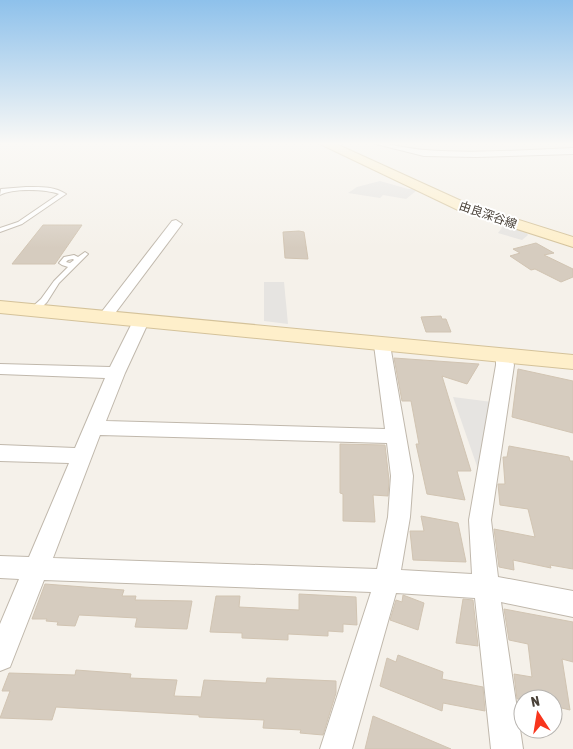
<svg xmlns="http://www.w3.org/2000/svg" width="573" height="749" font-family="'Asap Condensed','Noto Sans JP',sans-serif">
  <style>
    .parking { fill: #e6e4e1 }
    .building { fill: #d6ccbf; stroke: #d1c4b2 }
    .lines { fill: none; stroke-linecap: round; stroke-linejoin: round }
    .lane-casing { stroke: #c0b8ac; stroke-width: 2 }
    .street-casing { stroke: #c0b8ac; stroke-width: 2 }
    .secondary-casing { stroke: #d4c29a; stroke-width: 2 }
    .lane { fill: #fff; fill-rule: evenodd }
    .street { fill: #fff; fill-rule: evenodd }
    .secondary { fill: #feefca; fill-rule: evenodd }
    .labels { text-anchor: middle; dominant-baseline: central; stroke-width: 4; stroke-linejoin: round; paint-order: stroke }
    .far-street-label { font-size: 12px; fill: #494138; stroke: #fff }
  </style>
  <rect width="100%" height="100%" fill="#f5f1ea"/>
  <g class="parking">
    <polygon points="380,181 408,189 412,189 416,191 406,199 383,195 380,198 348,193 357,187"/>
    <polygon points="504,225 525,231 528,235 522,240 498,233"/>
    <polygon points="264,282 284,282 288,324 264,321"/>
    <polygon points="453,397 492,402 479,472"/>
  </g>
  <g class="building">
    <polygon points="43,225 82,225 55,264 12,264"/>
    <polygon points="299,231 304,232 308,259 285,258 283,232"/>
    <polygon points="536,243 554,253 544,255 573,269 573,277 561,282 535,269 531,270 510,256 520,253 513,249"/>
    <polygon points="441,316 442,319 446,319 451,332 426,332 421,317"/>
    <polygon points="394,358 479,364 467,384 442,376 471,471 457,471 465,500 427,494 416,444 419,444 411,401 402,401"/>
    <polygon points="518,369 573,381 573,433 512,417"/>
    <polygon points="340,444 385,445 389,480 388,496 373,495 375,522 343,521 343,494 340,493"/>
    <polygon points="509,446 569,457 570,461 573,461 573,569 550,565 551,568 513,560 514,570 499,567 494,529 535,537 528,509 500,505 498,484 505,484 503,457 507,457"/>
    <polygon points="421,516 458,523 466,562 413,560 410,531 424,531"/>
    <polygon points="45,584 124,590 122,596 136,596 135,600 192,601 187,629 135,627 137,618 79,615 75,626 57,625 58,622 46,621 47,619 32,619"/>
    <polygon points="299,594 356,597 357,625 343,624 343,632 328,631 328,636 288,634 288,640 242,638 242,633 210,632 216,596 240,596 239,607 299,610"/>
    <polygon points="403,595 424,603 418,630 390,620 396,600 402,602"/>
    <polygon points="463,599 473,600 478,646 456,643"/>
    <polygon points="504,609 573,622 573,662 562,659 570,710 553,706 553,699 517,699 514,674 532,677 528,644 509,640"/>
    <polygon points="398,655 443,672 442,679 483,687 485,711 443,703 442,711 380,686 387,658 396,662"/>
    <polygon points="76,670 131,674 130,678 177,680 174,696 201,697 204,680 266,683 267,678 336,681 336,693 323,735 300,733 301,730 263,728 264,720 199,717 199,715 56,707 52,720 0,718 10,691 2,691 9,673 75,675"/>
    <polygon points="373,716 451,749 365,749"/>
  </g>
  <g class="lines">
    <g class="lane-casing">
      <g id="lane">
        <path d="M26,187c13,0 28,-1 40,7l-44,30 -22,8v-4l18,-6 41,-28c-13,-5 -47,-6 -59,1l1,-6z"/>
        <path d="M85,252l3,2 -29,29 -12,19 -11,11h-6l-1,-2 1,-2 11,-10 13,-18 14,-14 -6,-2 -3,-2 5,-6 10,-2 4,2zM73,259l1,1 -4,3 -4,-1 2,-2z"/>
      </g>
    </g>
    <g class="street-casing">
      <g id="street">
        <path d="M372,143c18,0 35,6 53,7 49,4 99,0 148,-2v6l-97,3 -52,-1z"/>
        <polygon points="176,220 182,224 110,320 100,320 97,317 100,314 172,221"/>
        <path d="M141,316l5,2 3,3 -24,52 -19,48 279,8 -11,-84 2,-3h12l2,3 23,131 -3,41 -9,53 71,4 -3,-54 27,-155v-10l2,-4 6,-1 6,1 4,14 -23,155 7,57 75,14v26l-72,-15 22,147h-32l-16,-151 -79,-5 -44,156h-32l51,-157 -327,-12 -34,87 -10,4v-47l19,-45 -19,-1v-22l29,1 40,-94 -69,-2v-16l75,3 30,-70 -105,-4v-10l110,3 23,-46 3,-3zM100,435l287,8 4,33 -3,41 -11,52 -324,-11z"/>
      </g>
    </g>
    <g class="secondary-casing">
      <g id="secondary">
        <polygon points="318,143 334,143 468,204 573,237 573,247 458,210"/>
        <polygon points="0,301 573,355 573,369 0,313"/>
      </g>
    </g>
    <use href="#lane" class="lane"/>
    <use href="#street" class="street"/>
    <use href="#secondary" class="secondary"/>
  </g>
  <linearGradient id="sky" x2="0" y2="1"><stop stop-color="#8ec1eb"/><stop offset="0.58" stop-color="#faf9f6"/><stop offset="1" stop-color="#faf9f6" stop-opacity="0"/></linearGradient>
  <rect width="573" height="248" fill="url(#sky)"/>
  <g class="labels">
    <g class="far-street-label">
      <text transform="translate(488 215) rotate(19)">由良深谷線</text>
    </g>
  </g>
  <g transform="translate(538 714) rotate(348)"><circle r="24" fill="#ffffff" stroke="#b6b3af"/>
  <path d="M0-4L9 19L0 12L-9 19Z" fill="#f8351d"/>
  <text y="-8" font-size="14" font-weight="bold" text-anchor="middle" fill="#494138">N</text>
  </g>
</svg>
